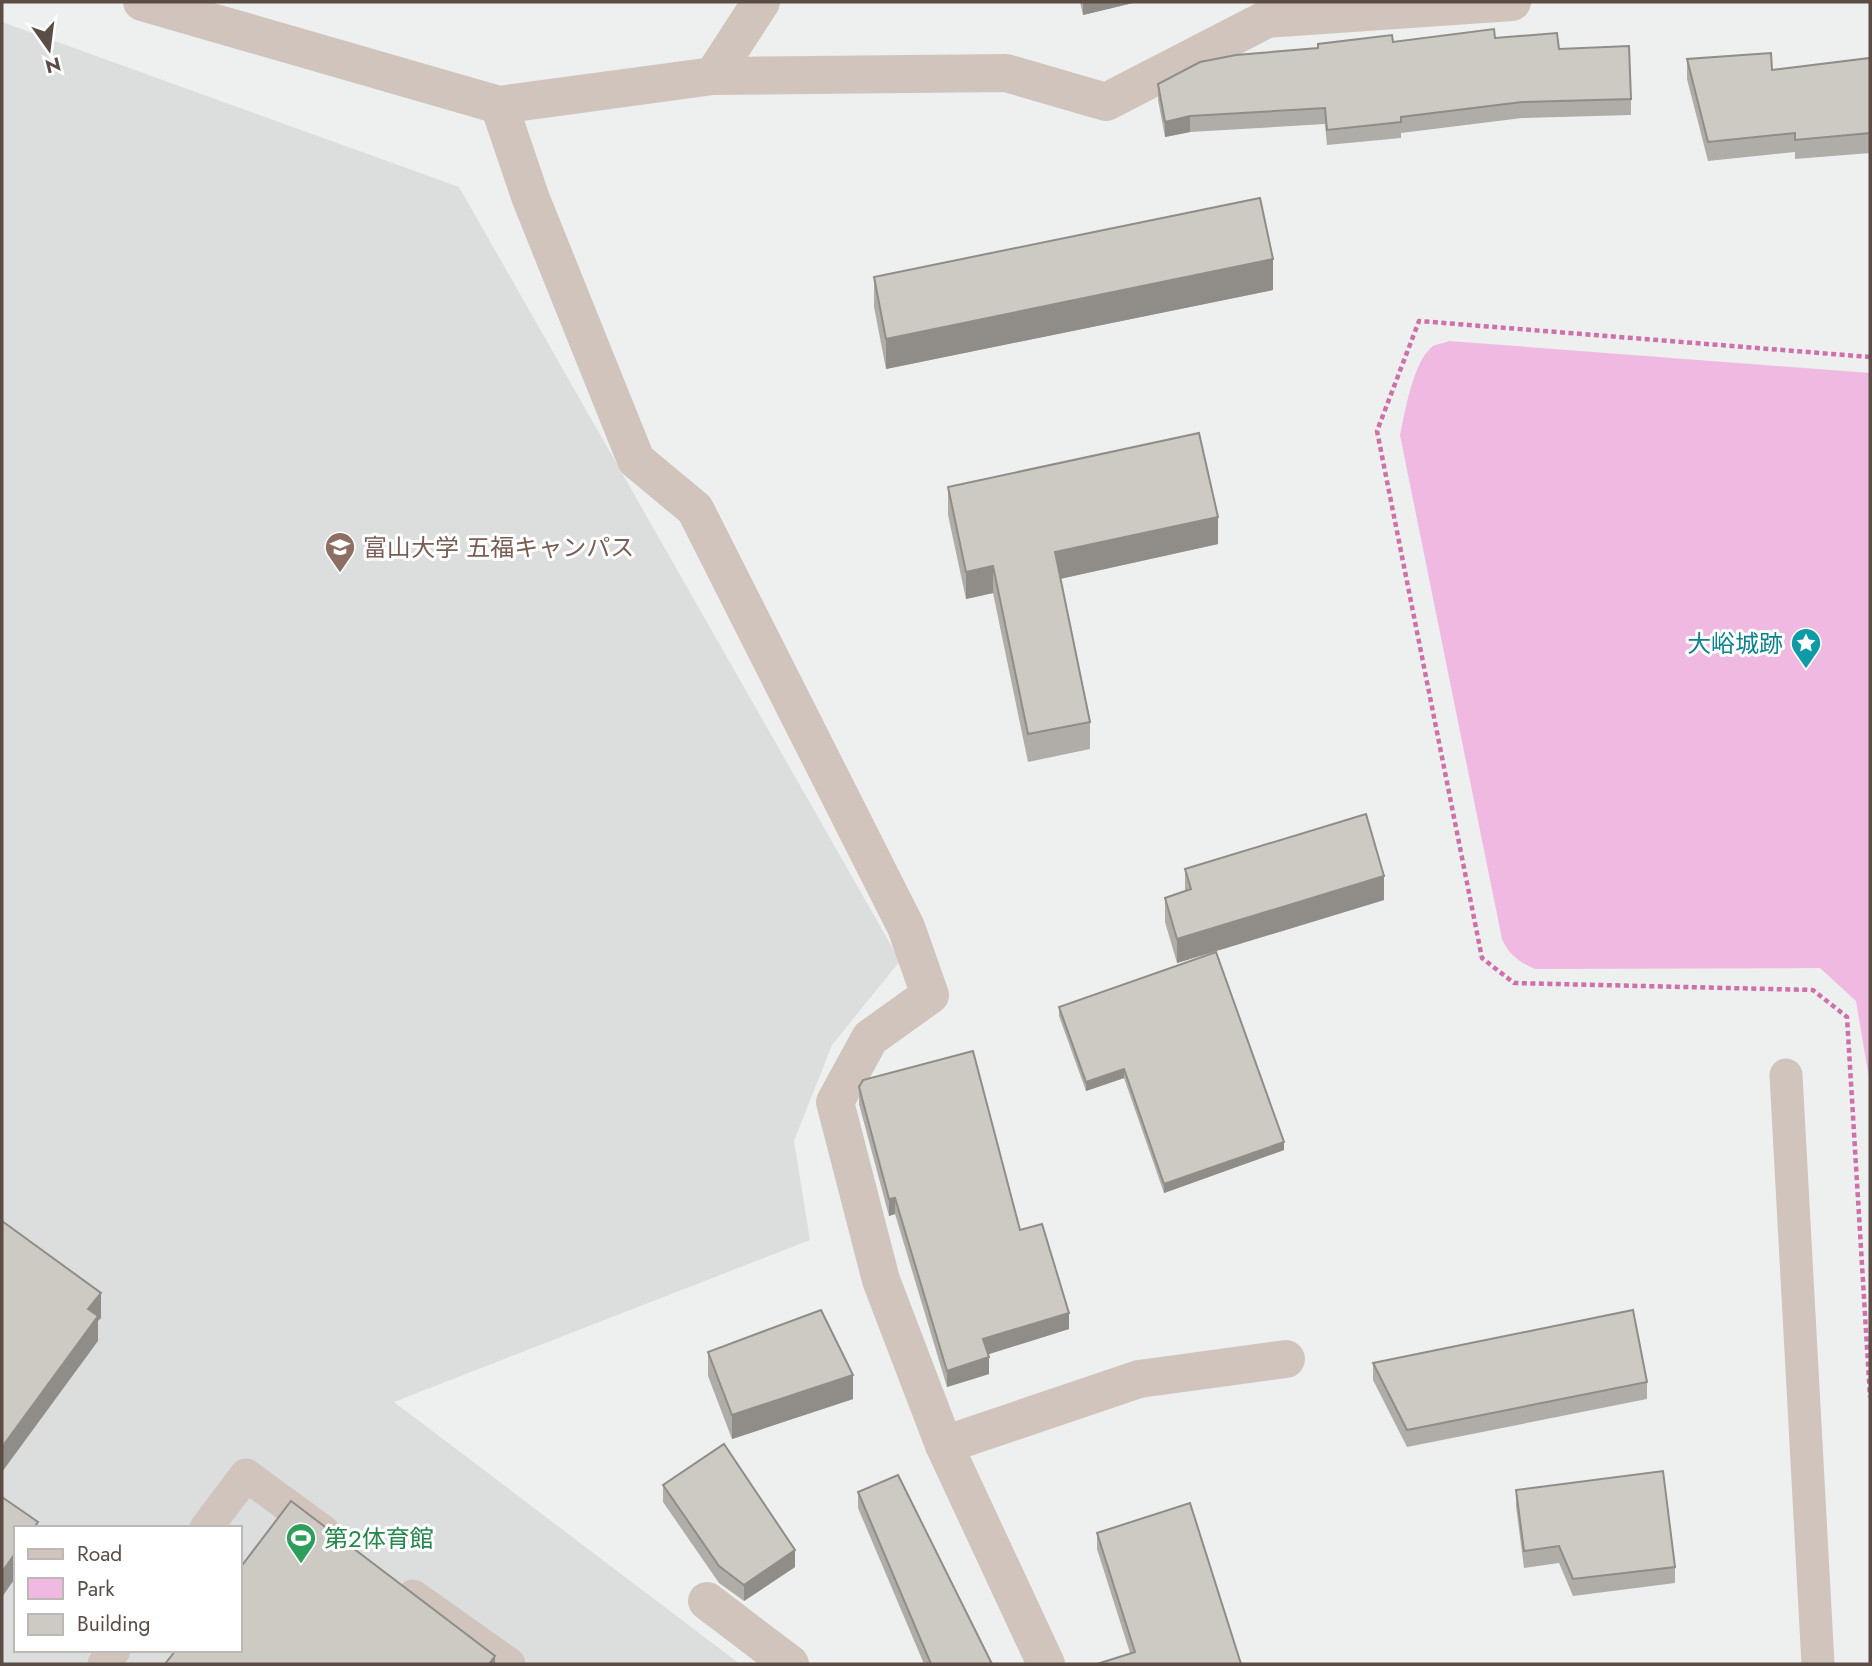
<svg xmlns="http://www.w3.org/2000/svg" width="1872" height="1666" font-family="Jost,'Noto Sans JP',sans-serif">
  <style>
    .education { fill: #dcdedd; fill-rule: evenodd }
    .green { fill: #f0b9e1 }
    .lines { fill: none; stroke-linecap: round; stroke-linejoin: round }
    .path { stroke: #cf70aa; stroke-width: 4.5; stroke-dasharray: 5 3.5; stroke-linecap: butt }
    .lane { stroke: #d0c4bd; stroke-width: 33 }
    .street { stroke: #d0c4bd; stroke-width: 38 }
    .wall { fill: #b0ada8 }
    .shaded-wall { fill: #908d88 }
    .building { fill: #cdc9c3; stroke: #908d88; stroke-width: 2 }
    .labels { text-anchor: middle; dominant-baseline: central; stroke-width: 6; stroke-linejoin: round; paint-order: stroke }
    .education-label { font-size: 24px; fill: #785e54; stroke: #fff; text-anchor: start }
    .culture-label { font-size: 24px; fill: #0d838f; stroke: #fff; text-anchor: end }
    .leisure-label { font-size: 24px; fill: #27864d; stroke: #fff; text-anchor: start }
  </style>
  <rect width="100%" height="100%" fill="#edf0ef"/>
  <path class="education" d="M2,22l457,165 441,774 -68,84 -38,96 16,99 -416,162 346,262h-738zM16,1528h224v122h-224z"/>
  <path class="green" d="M1449,341l421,32v711l-14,-83 -36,-33 -285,1c-16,-7 -26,-14 -33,-30l-102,-504c5,-23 13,-74 33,-89 4,-2 12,-3 16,-5z"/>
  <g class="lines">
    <polyline class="path" points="1870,357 1419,321 1377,431 1482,958 1514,983 1813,990 1847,1017 1870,1397"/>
    <g class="lane">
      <polyline points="1786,1075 1818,1664"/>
      <polyline points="206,1528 246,1475 324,1532"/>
      <polyline points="413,1596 509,1664"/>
      <polyline points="104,1664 114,1650"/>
    </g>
    <g class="street">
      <polyline points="142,2 499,105 713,76 1006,73 1106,102 1267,19 1512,2"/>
      <polyline points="713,76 761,2"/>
      <polyline points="499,105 531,199 636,460 695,509 906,927 930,995 870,1038 835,1102 881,1280 944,1445 1046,1664"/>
      <polyline points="944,1445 1139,1379 1286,1359"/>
      <polyline points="707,1601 790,1664"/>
    </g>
  </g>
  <g class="wall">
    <polygon points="1080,2 1137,2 1083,15"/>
    <polygon points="1495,38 1559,49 1631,99 1631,115 1522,118 1401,133 1401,138 1327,145 1325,124 1190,132 1165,137 1158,100 1158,84 1393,42"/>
    <polygon points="1870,58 1870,153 1795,159 1795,152 1708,161 1687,79 1687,59 1772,70"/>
    <polygon points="874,277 1273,290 886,369 874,307"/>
    <polygon points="948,487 1218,544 1060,579 1090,722 1090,749 1028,762 993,593 966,599 948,515"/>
    <polygon points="1185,869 1384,900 1177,963 1165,922 1165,898 1185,891"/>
    <polygon points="1059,1007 1284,1150 1164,1193 1124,1078 1086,1091 1059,1016"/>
    <polygon points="859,1087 1020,1230 1069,1329 988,1354 989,1374 947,1387 895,1214 889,1216 859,1104"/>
    <polygon points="708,1352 853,1399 732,1439 708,1376"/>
    <polygon points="1373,1363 1647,1382 1647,1399 1407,1447 1373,1380"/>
    <polygon points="663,1485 795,1567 744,1601 719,1583 663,1502"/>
    <polygon points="1516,1490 1675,1567 1675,1583 1573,1596 1559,1563 1524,1568 1516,1506"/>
    <polygon points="858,1492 992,1664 924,1664 858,1508"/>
    <polygon points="1097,1533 1241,1664 1130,1653 1097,1549"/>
  </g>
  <g class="shaded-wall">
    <polygon points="1083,2 1137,2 1083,15"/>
    <polygon points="1190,116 1190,132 1165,137 1165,122"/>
    <polygon points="1273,259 1273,290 886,369 886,339"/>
    <polygon points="1218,517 1218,544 1055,580 1055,552"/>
    <polygon points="993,566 993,593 966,599 966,572"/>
    <polygon points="1384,876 1384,900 1177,963 1177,939"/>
    <polygon points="1124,1069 1124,1078 1086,1091 1086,1082"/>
    <polygon points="1284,1142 1284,1150 1164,1193 1164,1184"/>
    <polygon points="895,1198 895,1214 889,1216 889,1199"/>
    <polygon points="101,1293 101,1318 98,1321 98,1341 2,1472 2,1447 88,1309"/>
    <polygon points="1069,1313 1069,1329 983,1356 983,1339"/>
    <polygon points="989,1357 989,1374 947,1387 947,1371"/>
    <polygon points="853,1375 853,1399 732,1439 732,1415"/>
    <polygon points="795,1550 795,1567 744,1601 744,1585"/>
    <polygon points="16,1552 16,1577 2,1597 2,1572"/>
    <polygon points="495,1656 495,1664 489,1664"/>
  </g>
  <g class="building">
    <polygon points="1494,29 1495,38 1557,33 1559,49 1629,46 1631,99 1522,102 1401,117 1401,122 1327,130 1325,108 1190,116 1165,122 1158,84 1200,62 1236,55 1318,48 1318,44 1392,35 1393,42"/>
    <polygon points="1771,53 1772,70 1870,58 1870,133 1795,140 1795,133 1708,142 1687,59"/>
    <polygon points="1260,198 1273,259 886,339 874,277"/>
    <polygon points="1199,433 1218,517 1055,552 1090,722 1028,734 993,566 966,572 948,487"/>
    <polygon points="1366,814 1384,876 1177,939 1165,898 1191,889 1185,869"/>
    <polygon points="1216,952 1284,1142 1164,1184 1124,1069 1086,1082 1059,1007"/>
    <polygon points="973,1051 1020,1230 1042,1224 1069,1313 983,1339 989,1357 947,1371 895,1198 889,1199 859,1087 863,1080"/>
    <polygon points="2,1221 101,1293 88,1309 98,1316 2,1447"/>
    <polygon points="821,1310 853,1375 732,1415 708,1352"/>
    <polygon points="1633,1310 1647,1382 1407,1430 1373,1363"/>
    <polygon points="724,1444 795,1550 744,1585 719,1566 663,1485"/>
    <polygon points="1663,1471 1675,1567 1573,1579 1559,1546 1524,1551 1516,1490"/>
    <polygon points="898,1475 992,1664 931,1664 858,1492"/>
    <polygon points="2,1497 38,1522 34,1528 16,1528 16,1552 2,1572"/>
    <polygon points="291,1501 495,1656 489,1664 165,1664 176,1650 240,1650 240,1568"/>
    <polygon points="1190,1503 1241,1664 1097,1664 1135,1652 1097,1533"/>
  </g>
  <defs>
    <g id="university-pin" transform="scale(1.575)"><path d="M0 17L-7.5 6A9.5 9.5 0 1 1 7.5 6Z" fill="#8d6e63" stroke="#fff"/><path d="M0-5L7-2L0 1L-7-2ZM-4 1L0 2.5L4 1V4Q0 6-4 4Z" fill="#fff"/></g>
    <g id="sight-pin" transform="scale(1.575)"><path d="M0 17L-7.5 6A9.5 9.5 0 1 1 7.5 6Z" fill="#0f9aa8" stroke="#fff"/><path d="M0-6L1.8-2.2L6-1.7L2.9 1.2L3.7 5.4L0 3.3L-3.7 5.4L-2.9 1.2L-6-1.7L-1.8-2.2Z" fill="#fff"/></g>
    <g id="stadium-pin" transform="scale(1.575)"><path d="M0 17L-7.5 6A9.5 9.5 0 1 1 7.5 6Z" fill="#2e9e5b" stroke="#fff"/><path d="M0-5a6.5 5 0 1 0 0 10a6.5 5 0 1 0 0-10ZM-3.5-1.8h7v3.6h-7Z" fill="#fff"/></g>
  </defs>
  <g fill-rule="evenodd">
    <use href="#university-pin" x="340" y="547"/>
    <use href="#sight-pin" x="1806" y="643"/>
    <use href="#stadium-pin" x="301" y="1538"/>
  </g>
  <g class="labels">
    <g class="education-label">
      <text x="363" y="547">富山大学 五福キャンパス</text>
    </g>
    <g class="culture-label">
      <text x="1783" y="643">大峪城跡</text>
    </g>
    <g class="leisure-label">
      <text x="324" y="1538">第2体育館</text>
    </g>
  </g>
  <rect width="1872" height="1666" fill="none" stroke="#5b4d45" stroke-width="7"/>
  <rect x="14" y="1526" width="228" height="126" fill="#ffffff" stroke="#bdb8b5" stroke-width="2"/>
  <rect x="28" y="1549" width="35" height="10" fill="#d0c4bd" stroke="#bdb8b5" stroke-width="2"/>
  <text x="77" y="1561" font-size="21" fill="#5b4d45">Road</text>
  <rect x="28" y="1578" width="35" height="21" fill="#f0b9e1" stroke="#bdb8b5" stroke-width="2"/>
  <text x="77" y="1596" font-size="21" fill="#5b4d45">Park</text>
  <rect x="28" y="1614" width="35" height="21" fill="#cdc9c3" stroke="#bdb8b5" stroke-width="2"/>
  <text x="77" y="1631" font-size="21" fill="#5b4d45">Building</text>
  <g transform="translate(49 49) rotate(166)" stroke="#ffffff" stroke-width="5" paint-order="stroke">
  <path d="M0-5L12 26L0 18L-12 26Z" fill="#5b4d45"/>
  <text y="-10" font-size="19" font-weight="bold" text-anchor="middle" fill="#5b4d45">N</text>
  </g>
</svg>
